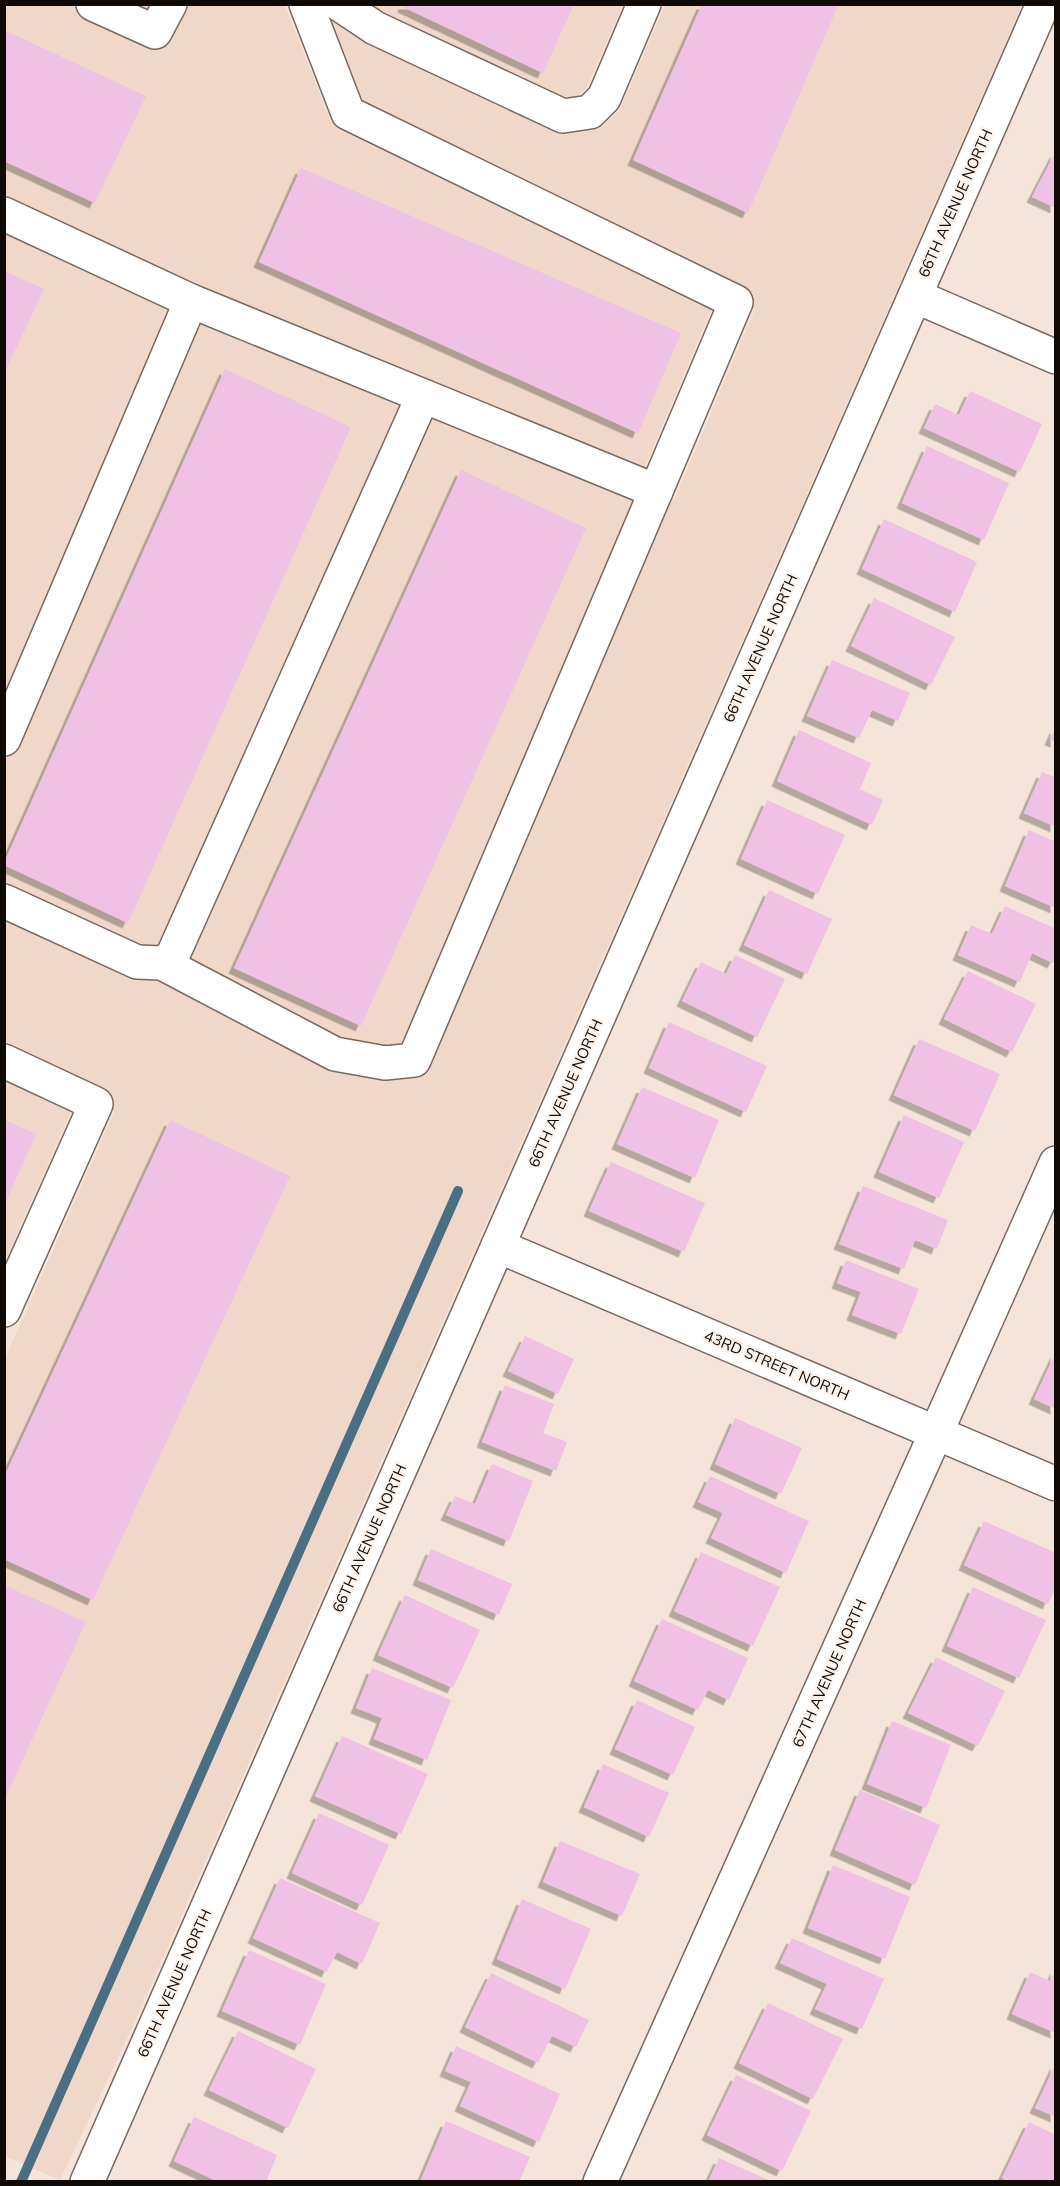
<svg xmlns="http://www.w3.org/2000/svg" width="1060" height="2186" font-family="Mulish,sans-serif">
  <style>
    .built { fill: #efd8c9 }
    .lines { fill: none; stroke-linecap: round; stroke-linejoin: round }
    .stream { stroke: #4b6f82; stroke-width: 10 }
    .building { fill: #efc1e4; filter: url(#shadow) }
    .minor-casing { stroke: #77685f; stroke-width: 36 }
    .minor { stroke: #fff; stroke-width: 33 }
    .labels { text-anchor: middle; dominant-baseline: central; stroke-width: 4.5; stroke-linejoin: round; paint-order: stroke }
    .street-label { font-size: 15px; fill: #100a07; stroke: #fdf3ed }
  </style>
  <defs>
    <filter id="shadow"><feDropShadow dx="-5.5" dy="5.5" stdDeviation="0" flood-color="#0004"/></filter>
  </defs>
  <rect width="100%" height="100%" fill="#f5e4da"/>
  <g class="built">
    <polygon points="5,5 285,5 329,118 339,129 711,310 645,467 180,277 167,310 650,507 675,498 754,311 744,287 363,101 332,21 367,44 555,132 567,134 595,130 605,125 619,111 665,5 1022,5 133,2026 60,2180 5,2156 5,1359 114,1112 103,1088 5,1041"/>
    <polygon points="372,5 623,5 587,87 579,95 564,98 384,12"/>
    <polygon points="5,1080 71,1112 5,1261"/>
  </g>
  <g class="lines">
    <polyline class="stream" points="21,2182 458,1191"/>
  </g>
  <g class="building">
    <polygon points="404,4 574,4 543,73 403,7"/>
    <polygon points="702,4 839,4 748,213 633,160"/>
    <polygon points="4,30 146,96 95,203 4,161"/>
    <polygon points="1056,151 1056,208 1032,197"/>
    <polygon points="301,168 681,333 638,433 259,262"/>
    <polygon points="4,271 44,289 4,374"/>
    <polygon points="225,369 351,427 128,923 4,865 4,863"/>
    <polygon points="970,391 1042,424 1020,472 924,428 935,404 959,415"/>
    <polygon points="927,446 1009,483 984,540 902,503"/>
    <polygon points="461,470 586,528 361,1026 234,968"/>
    <polygon points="884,519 977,562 955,612 862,569"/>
    <polygon points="874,598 955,637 931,685 851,646"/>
    <polygon points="832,660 910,693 898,721 872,710 859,738 807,716"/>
    <polygon points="1055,728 1056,728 1056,742 1050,740"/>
    <polygon points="799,730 871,763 860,789 883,800 872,825 777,781"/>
    <polygon points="1042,772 1056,778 1056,827 1024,813"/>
    <polygon points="767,800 845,835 818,894 741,859"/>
    <polygon points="1029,830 1056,842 1056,908 1005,886"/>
    <polygon points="769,890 832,919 807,974 744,945"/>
    <polygon points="1005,906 1056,929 1056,957 1053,963 1032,953 1020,982 958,955 971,925 992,934"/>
    <polygon points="735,955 785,979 757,1037 682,1001 701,962 726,974"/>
    <polygon points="968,971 1036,1004 1012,1052 944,1019"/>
    <polygon points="669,1022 767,1066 746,1112 649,1068"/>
    <polygon points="919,1039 1000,1074 975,1131 894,1095"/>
    <polygon points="642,1087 719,1120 695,1178 617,1144"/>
    <polygon points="904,1115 964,1142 939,1198 879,1172"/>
    <polygon points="5,1120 36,1134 5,1204"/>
    <polygon points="170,1120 290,1176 93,1600 4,1559 4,1477"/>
    <polygon points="611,1162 705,1203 684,1252 589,1211"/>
    <polygon points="863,1186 948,1220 937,1249 915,1240 904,1269 839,1244"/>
    <polygon points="846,1260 919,1289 901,1334 852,1315 861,1292 837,1283"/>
    <polygon points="525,1336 574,1359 558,1394 508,1371"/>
    <polygon points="1056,1352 1056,1409 1034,1399"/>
    <polygon points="505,1385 554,1404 543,1433 567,1442 556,1471 482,1442"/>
    <polygon points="735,1418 802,1448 781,1494 715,1464"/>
    <polygon points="492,1464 533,1481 509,1541 446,1515 455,1496 475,1504"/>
    <polygon points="710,1476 809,1521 786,1573 711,1538 723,1513 698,1502"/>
    <polygon points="984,1521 1056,1553 1056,1587 1048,1604 964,1565"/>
    <polygon points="431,1549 512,1584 499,1615 418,1580"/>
    <polygon points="701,1552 780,1587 753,1646 674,1611"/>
    <polygon points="4,1585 86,1622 4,1801"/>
    <polygon points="973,1587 1046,1620 1019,1678 947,1646"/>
    <polygon points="405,1595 480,1630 453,1688 378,1655"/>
    <polygon points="662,1619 748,1658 729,1700 708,1690 698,1710 634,1681"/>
    <polygon points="936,1657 1005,1691 978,1746 908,1713"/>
    <polygon points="372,1668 451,1700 427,1760 374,1739 382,1718 356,1708"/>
    <polygon points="637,1700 695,1727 673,1775 615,1749"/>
    <polygon points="892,1721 951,1745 926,1808 867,1784"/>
    <polygon points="342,1736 428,1774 401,1834 315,1796"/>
    <polygon points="603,1764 669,1793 649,1837 584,1807"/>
    <polygon points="860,1790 940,1825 915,1885 835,1850"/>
    <polygon points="319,1813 389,1845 362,1905 292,1873"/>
    <polygon points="560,1841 640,1874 622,1916 543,1882"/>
    <polygon points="833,1865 910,1897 885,1959 808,1928"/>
    <polygon points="280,1878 380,1923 362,1964 337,1952 327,1972 253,1938"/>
    <polygon points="522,1899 591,1929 565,1989 497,1959"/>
    <polygon points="792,1938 884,1979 862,2029 815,2009 827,1984 780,1963"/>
    <polygon points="249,1950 326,1984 300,2045 222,2011"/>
    <polygon points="1056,1968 1056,2033 1012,2014 1030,1972 1050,1981"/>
    <polygon points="491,1973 589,2020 576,2047 552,2036 538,2063 465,2027"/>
    <polygon points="768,2003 843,2039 813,2099 739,2063"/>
    <polygon points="238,2031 316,2069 288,2128 209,2090"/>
    <polygon points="456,2046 560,2094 539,2142 460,2106 471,2082 445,2071"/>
    <polygon points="1056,2063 1056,2117 1035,2108"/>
    <polygon points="736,2075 811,2111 782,2171 707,2135"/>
    <polygon points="194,2117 277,2155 266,2182 219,2182 174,2161"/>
    <polygon points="446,2121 530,2157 519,2182 420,2182"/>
    <polygon points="1029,2122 1056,2135 1056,2182 1009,2182 1002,2178"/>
    <polygon points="719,2158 773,2182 708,2182"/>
  </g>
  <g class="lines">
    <g class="minor-casing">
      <g id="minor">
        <polyline points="93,4 155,32 170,4"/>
        <polyline points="339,4 375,28 563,116 590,112 604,98 644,4"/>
        <polyline points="4,214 191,301 4,739"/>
        <polyline points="915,296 1056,357"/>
        <polyline points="191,301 656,491 736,302 348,113 306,4"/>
        <polyline points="4,901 137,962 162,963 172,957 423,396"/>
        <polyline points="162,963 335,1054 385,1063 414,1060 656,491"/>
        <polyline points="4,1061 96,1104 4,1310"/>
        <polyline points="498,1246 1056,1484"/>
        <polyline points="87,2182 1043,4"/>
        <polyline points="600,2182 936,1433 1056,1163"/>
      </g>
    </g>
    <use href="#minor" class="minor"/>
  </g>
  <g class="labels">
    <g class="street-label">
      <text transform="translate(955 203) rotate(-66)">66TH AVENUE NORTH</text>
      <text transform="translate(760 648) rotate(-66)">66TH AVENUE NORTH</text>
      <text transform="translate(565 1093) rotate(-66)">66TH AVENUE NORTH</text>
      <text transform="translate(777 1365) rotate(23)">43RD STREET NORTH</text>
      <text transform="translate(369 1538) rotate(-66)">66TH AVENUE NORTH</text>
      <text transform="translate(829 1673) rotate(-66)">67TH AVENUE NORTH</text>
      <text transform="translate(174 1983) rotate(-66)">66TH AVENUE NORTH</text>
    </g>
  </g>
  <rect width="1060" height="2186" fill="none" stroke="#100a07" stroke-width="12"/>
</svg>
